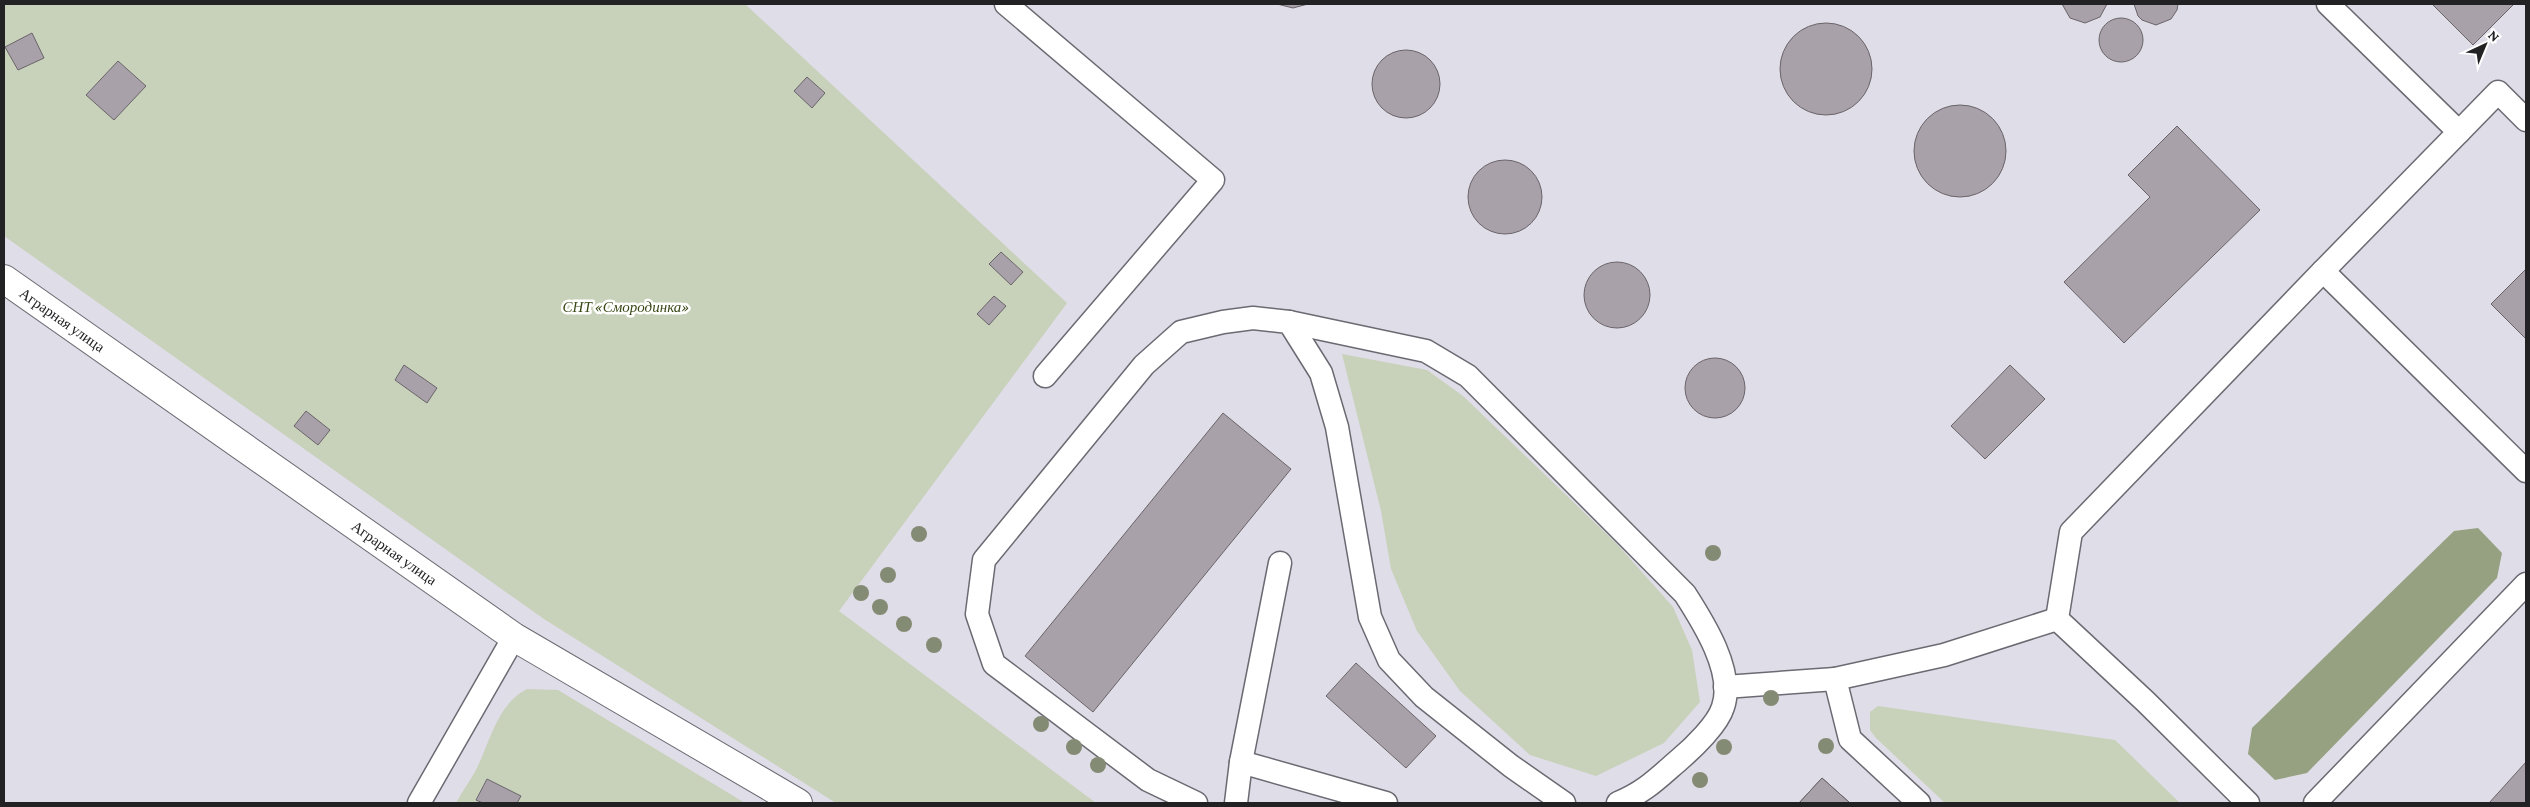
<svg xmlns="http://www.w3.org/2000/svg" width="2530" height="807" font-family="'Crimson Pro',serif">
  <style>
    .green { fill: #c8d1ba }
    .forest { fill: #95a181 }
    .building { fill: #a9a1a9; stroke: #6a646a }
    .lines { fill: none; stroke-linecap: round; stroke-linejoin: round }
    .lane-casing { stroke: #6b6a72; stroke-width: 25 }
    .street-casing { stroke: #6b6a72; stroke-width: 30 }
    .lane { stroke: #fff; stroke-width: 22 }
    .street { stroke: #fff; stroke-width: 28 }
    .tree { fill: #848b74 }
    .labels { text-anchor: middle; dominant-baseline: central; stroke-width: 5; stroke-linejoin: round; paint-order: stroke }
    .park-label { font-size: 15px; font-style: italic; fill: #394815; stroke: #fff }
    .street-label { font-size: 15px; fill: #222225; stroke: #fff }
  </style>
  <rect width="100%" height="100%" fill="#dfdde7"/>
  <g class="green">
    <polygon points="4,4 745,4 1067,303 839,611 1096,803 836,803 544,619 4,236"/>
    <polygon points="1342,354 1427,370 1463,396 1617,544 1673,607 1692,650 1700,702 1664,743 1596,776 1530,755 1460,691 1417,631 1391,569 1381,511"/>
    <path d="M527,689l31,1 187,113h-228l3,-7 -33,-17 -11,20 7,4h-27c6,-11 14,-22 20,-33 14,-28 21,-66 51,-81z"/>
    <polygon points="1878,706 2115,740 2180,803 1945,803 1876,738 1870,730 1870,712"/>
  </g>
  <polygon class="forest" points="2478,528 2502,553 2497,578 2307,773 2275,780 2248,754 2252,728 2454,531"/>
  <g class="building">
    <polygon points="1277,4 1308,4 1293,8"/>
    <polygon points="2062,4 2107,4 2100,17 2085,23 2070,18"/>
    <polygon points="2134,4 2178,4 2177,10 2171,19 2156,25 2142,20 2138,16"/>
    <polygon points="2432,4 2514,4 2473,45"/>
    <circle cx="2121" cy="40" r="22"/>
    <circle cx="1826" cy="69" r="46"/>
    <polygon points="32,33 44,58 18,70 5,47"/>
    <circle cx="1406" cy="84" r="34"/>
    <polygon points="118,61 146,86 114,120 86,95"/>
    <polygon points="807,77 825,93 812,108 794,91"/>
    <circle cx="1960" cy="151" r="46"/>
    <polygon points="2177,126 2260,210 2124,343 2064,282 2150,197 2128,175"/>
    <circle cx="1505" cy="197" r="37"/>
    <polygon points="1001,252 1023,272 1011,285 989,264"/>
    <circle cx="1617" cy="295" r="33"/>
    <polygon points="2526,269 2526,339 2491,304"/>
    <polygon points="994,296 1006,306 989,325 977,314"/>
    <circle cx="1715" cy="388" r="30"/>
    <polygon points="404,365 437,388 427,403 395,380"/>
    <polygon points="2010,365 2045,399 1985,459 1951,426"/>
    <polygon points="306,411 330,430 318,445 294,426"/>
    <polygon points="1223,413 1291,469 1093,712 1025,656"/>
    <polygon points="1356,663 1436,736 1406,768 1326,696"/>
    <polygon points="2526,762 2526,803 2489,803"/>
    <polygon points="1822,778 1850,803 1799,803"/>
    <polygon points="1822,778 1850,803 1799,803"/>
    <polygon points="487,779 521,796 517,803 483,803 476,800"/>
  </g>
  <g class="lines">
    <g class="lane-casing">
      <g id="lane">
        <polyline points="1006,4 1213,180 1045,376"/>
        <polyline points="2459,132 2498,92 2526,120"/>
        <polyline points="2323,271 2459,132 2328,4"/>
        <path d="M1289,322l137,29 42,25 217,218c18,28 50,78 38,113 -5,17 -30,41 -43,52 -22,19 -35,33 -62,44"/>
        <polyline points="1835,679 1850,739 1919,803"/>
        <polyline points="1725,687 1835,679 1944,655 2057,619"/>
        <polyline points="1241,762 1280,563"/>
        <polyline points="419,803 514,637"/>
        <polyline points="1196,803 1148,780 994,664 977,614 984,560 1144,365 1181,332 1223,322 1253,318 1289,322 1321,373 1337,427 1370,617 1389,660 1424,697 1511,766 1564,803"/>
        <polyline points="1236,803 1241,762 1386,803"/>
        <polyline points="2248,803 2146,702 2057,619 2071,532 2323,271 2526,471"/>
        <polyline points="2315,803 2526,584"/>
      </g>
    </g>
    <g class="street-casing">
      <polyline id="street" points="4,279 514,637 798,803"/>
    </g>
    <use href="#lane" class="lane"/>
    <use href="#street" class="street"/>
  </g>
  <g class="tree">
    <circle cx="919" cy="534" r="8"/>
    <circle cx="1713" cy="553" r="8"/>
    <circle cx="888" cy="575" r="8"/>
    <circle cx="861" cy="593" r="8"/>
    <circle cx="880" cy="607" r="8"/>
    <circle cx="904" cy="624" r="8"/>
    <circle cx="934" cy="645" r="8"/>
    <circle cx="1771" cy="698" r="8"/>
    <circle cx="1041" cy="724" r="8"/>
    <circle cx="1826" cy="746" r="8"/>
    <circle cx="1074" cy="747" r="8"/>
    <circle cx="1724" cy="747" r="8"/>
    <circle cx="1098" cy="765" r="8"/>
    <circle cx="1700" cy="780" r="8"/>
  </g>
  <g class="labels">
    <g class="park-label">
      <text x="626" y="307">СНТ «Смородинка»</text>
    </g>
    <g class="street-label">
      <text transform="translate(62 320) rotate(35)">Аграрная улица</text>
      <text transform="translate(394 553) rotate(35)">Аграрная улица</text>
    </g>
  </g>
  <rect width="2530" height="807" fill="none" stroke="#222225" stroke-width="10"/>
  <g transform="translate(2485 45) rotate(44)" stroke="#ffffff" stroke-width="4" paint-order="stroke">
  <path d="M0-4L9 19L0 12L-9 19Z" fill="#222225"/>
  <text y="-8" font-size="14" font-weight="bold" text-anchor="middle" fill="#222225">N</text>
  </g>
</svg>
